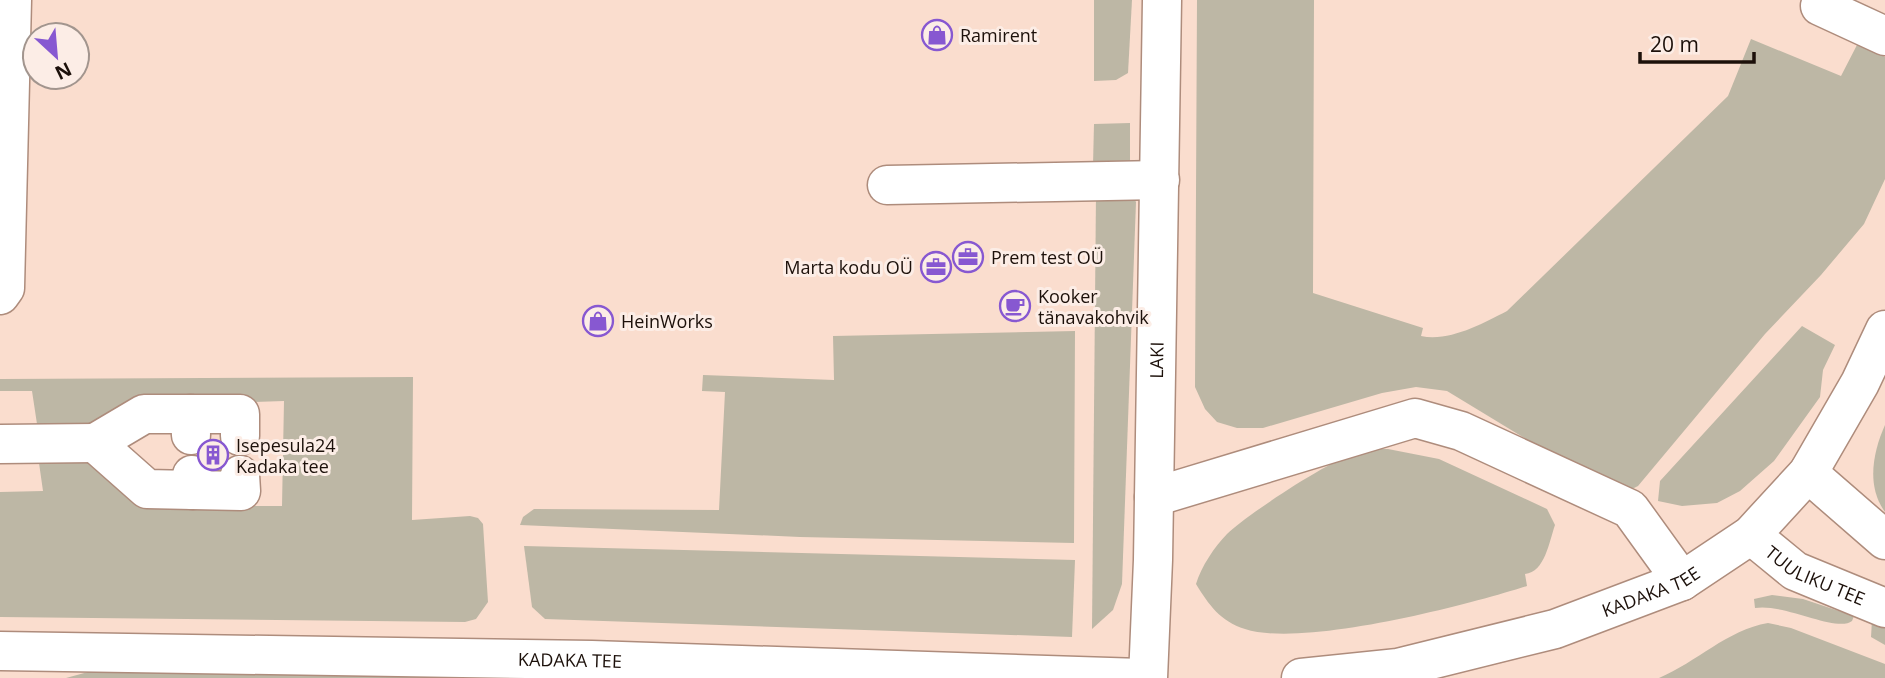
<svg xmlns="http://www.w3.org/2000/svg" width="1885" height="678" font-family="'Open Sans',sans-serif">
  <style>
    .grass { fill: #bdb7a5 }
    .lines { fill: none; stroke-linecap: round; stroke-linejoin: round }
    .minor-casing { stroke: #ae8c7c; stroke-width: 41 }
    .major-casing { stroke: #ae8c7c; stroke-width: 41 }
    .minor { stroke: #fff; stroke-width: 38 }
    .major { stroke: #fff; stroke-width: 38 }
    .labels { text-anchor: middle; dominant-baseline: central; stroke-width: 6; stroke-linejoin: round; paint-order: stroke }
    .poi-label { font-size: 18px; fill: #1c100a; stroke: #fcede6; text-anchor: start }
    .street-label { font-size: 18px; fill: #1c100a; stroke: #fcede6 }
  </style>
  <rect width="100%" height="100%" fill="#faddce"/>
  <g class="grass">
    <polygon points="1094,0 1132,0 1128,73 1116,80 1094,81"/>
    <path d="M1197,0h117l-1,293 110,35 -2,8c28,6 61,-12 86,-25l221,-215 23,-57 90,37 17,-33 27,14v122l-21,45 -43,51 -56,59 -127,152 -8,4 -89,-42 -94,-57 -31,-4 -34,6 -119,35h-26l-20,-6 -12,-13 -10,-22z"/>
    <polygon points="1130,123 1130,165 1093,165 1094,124"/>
    <polygon points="1096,193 1131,193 1136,202 1122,584 1113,610 1092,629"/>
    <polygon points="1802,326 1835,345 1823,370 1820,397 1774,461 1740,491 1717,503 1682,506 1658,501 1660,481"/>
    <polygon points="1075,331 1074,543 800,537 520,525 523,517 534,509 719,510 725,392 702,391 703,375 834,380 833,336"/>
    <polygon points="413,377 412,520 470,516 478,518 483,524 488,602 476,619 465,622 0,617 0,492 43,491 39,463 93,462 139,506 282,506 284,401 150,406 89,424 37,424 32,391 0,391 0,379"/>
    <path d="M1885,425v87c-19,-26 -12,-60 0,-87z"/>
    <path d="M1388,449l51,10 108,50 8,16c-6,17 -10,47 -30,49l2,12c-59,19 -224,62 -282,43 -25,-8 -36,-24 -49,-45 5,-17 19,-38 31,-50 22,-21 106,-76 134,-83 8,-2 18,-2 27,-2z"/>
    <polygon points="524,546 1075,560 1072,637 545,619 532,607"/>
    <path d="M1772,595l31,4 51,17 -2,5c-15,12 -68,-18 -97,-13l-1,-9z"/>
    <polygon points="1872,620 1885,625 1885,645 1871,637"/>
    <path d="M1768,623l23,5 94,36v14h-226c38,-16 68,-48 109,-55z"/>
    <polygon points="138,670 464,678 66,678 88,672"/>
  </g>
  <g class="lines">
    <g class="minor-casing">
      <g id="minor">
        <polyline points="1820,6 1885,36"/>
        <polyline points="887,185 1160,180"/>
        <polyline points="0,295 5,288 12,0"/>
        <polyline points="190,414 240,414 240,436"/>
        <polyline points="191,435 190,414 144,414 95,443 147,489 193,490 192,475"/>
        <polyline points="0,444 95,443"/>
        <polyline points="1808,473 1885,540"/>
        <polyline points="193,490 241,491 240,475"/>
        <polyline points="1154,497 1415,418 1461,431 1630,509 1682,581"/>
        <path id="s1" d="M1751,535l44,36 90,37"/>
        <path id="s2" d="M1148,678l5,-118 9,-560"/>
      </g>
    </g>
    <g class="major-casing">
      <g id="major">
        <path id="s3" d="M0,651l592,9 549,18"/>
        <path id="s4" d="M1301,678l97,-10 157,-39 127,-48 69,-46 57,-62 52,-90 25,-53"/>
      </g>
    </g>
    <use href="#minor" class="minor"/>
    <use href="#major" class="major"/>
  </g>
  <defs>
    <g id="shop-ring" transform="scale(1.575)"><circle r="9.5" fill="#fcede6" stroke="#8758d1" stroke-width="1.5"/><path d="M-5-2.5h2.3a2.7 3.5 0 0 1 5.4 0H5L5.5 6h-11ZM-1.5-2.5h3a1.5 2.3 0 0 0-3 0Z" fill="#8758d1"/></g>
    <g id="office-ring" transform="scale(1.575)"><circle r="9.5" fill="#fcede6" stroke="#8758d1" stroke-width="1.5"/><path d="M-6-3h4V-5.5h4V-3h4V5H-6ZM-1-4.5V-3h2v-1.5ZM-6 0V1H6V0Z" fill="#8758d1"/></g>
    <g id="cafe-ring" transform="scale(1.575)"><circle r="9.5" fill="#fcede6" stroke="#8758d1" stroke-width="1.5"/><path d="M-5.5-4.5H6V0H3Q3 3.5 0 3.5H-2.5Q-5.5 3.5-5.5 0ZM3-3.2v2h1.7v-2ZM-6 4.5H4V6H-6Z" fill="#8758d1"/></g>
    <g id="building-ring" transform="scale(1.575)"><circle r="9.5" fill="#fcede6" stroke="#8758d1" stroke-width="1.5"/><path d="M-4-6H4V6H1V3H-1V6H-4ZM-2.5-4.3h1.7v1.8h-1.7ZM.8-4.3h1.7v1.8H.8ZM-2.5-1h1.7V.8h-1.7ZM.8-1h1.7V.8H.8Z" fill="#8758d1"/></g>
  </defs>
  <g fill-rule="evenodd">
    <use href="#shop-ring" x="937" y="35"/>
    <use href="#office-ring" x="968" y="257"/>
    <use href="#office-ring" x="936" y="267"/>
    <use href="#cafe-ring" x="1015" y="306"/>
    <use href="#shop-ring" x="598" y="321"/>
    <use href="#building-ring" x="213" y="455"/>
  </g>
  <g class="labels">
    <g class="poi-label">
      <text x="960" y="35">Ramirent</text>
      <text x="991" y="257">Prem test OÜ</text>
      <text x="913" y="267" text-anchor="end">Marta kodu OÜ</text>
      <text x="1038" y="296">Kooker<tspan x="1038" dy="21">tänavakohvik</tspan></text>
      <text x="621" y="321">HeinWorks</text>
      <text x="236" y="445">Isepesula24<tspan x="236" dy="21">Kadaka tee</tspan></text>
    </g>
    <g class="street-label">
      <text stroke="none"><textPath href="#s2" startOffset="318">LAKI</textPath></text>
      <text stroke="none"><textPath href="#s1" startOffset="77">TUULIKU TEE</textPath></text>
      <text stroke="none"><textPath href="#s4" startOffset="362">KADAKA TEE</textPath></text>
      <text stroke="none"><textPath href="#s3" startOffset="570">KADAKA TEE</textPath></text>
    </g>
  </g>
  <g transform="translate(56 56) rotate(154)"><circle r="33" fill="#fcede6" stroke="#a2958e" stroke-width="2"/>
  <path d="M0-5L12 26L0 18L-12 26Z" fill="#8758d1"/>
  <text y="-10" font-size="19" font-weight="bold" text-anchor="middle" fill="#1c100a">N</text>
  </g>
  <path d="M1640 52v10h114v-10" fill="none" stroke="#1c100a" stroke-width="3.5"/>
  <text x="1650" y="52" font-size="21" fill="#1c100a" stroke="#fcede6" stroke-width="5" paint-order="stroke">20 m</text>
</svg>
